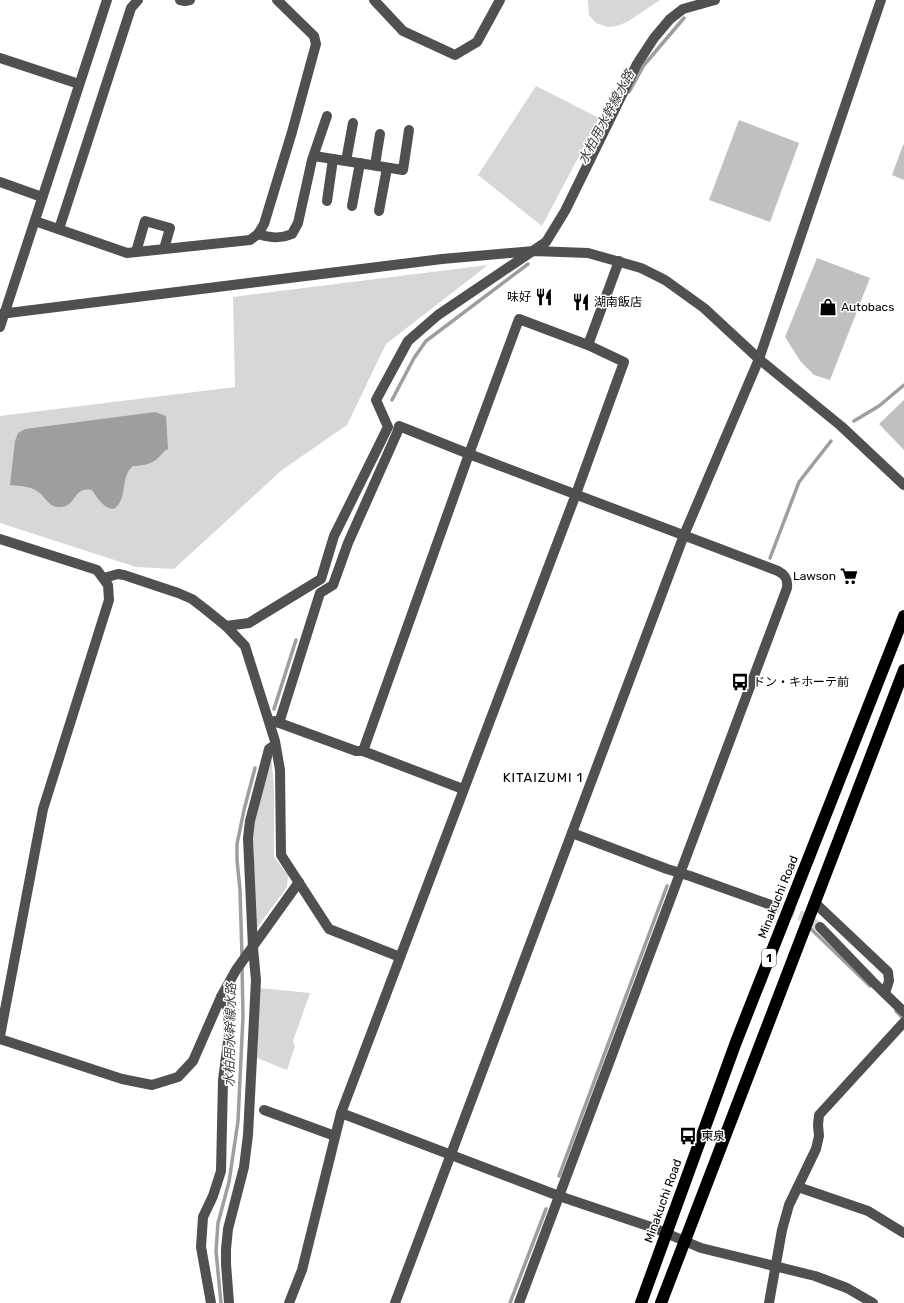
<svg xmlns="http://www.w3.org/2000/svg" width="904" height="1303" font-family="Rubik,'Noto Sans JP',sans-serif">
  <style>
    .green { fill: #d7d7d7 }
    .water { fill: #9e9e9e }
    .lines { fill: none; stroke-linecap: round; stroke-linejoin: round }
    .stream { stroke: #9e9e9e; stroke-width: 3.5 }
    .building { fill: #c0c0c0 }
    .minor-tunnel { stroke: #d9d9d9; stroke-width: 10; stroke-dasharray: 10 5; stroke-linecap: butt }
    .minor { stroke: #505050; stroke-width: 10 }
    .highway { stroke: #000; stroke-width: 12 }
    .labels { text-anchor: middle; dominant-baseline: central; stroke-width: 3; stroke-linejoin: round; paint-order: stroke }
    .shield { fill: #fff; stroke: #4c4c4c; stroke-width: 1 }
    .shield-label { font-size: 11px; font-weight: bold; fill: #000 }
    .poi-label { font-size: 12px; fill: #000; stroke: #fff; text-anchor: start }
    .street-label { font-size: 12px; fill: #000; stroke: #fff }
    .water-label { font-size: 13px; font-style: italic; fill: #3f3f3f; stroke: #fff }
    .neighbourhood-label { font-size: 13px; letter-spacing: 1px; fill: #000; stroke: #fff }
  </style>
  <rect width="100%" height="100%" fill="#fff"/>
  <g class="green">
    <polygon points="588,0 660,0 627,22 617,26 608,27 596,23 589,15"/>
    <polygon points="536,86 599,118 542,226 478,175"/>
    <polygon points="488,265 386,344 347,425 282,470 174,569 136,567 0,523 0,416 235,387 233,297"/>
    <polygon points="271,755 274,787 274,857 288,875 287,887 256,929 253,831"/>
    <polygon points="259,988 310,993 293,1041 295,1046 287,1070 257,1058"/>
  </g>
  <path class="water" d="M155,412l11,4 2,33c-5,2 -6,6 -10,9 -6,6 -16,8 -25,8 -14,12 -4,32 -19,43 -10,0 -17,-11 -22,-19 -20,-4 -15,18 -33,17 -11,0 -14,-11 -22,-16 -8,-5 -17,-5 -27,-6l5,-44 3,-8 7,-4z"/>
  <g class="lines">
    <g class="stream">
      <polyline points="629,92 644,65 684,18"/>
      <polyline points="392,400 414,358 426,341 528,264"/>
      <polyline points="854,421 879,406 904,385"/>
      <polyline points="770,558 799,482 831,441"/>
      <polyline points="274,709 296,640"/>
      <polyline points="808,926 870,986"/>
      <polyline points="242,957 240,890 237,860 237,844 244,810 255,768"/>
      <polyline points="896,1011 904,1019"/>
      <polyline points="559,1176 667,886"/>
      <polyline points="221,1303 216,1251 218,1223 229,1182 238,1121 243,1016 242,967"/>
      <polyline points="510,1303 546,1209"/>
    </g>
  </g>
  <g class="building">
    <polygon points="739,120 799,143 770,222 709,200"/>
    <polygon points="903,145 904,145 904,180 892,175"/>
    <polygon points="817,258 870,278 830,380 814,375 801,362 785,337"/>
    <polygon points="904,400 904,450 879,424"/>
  </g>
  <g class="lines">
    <polyline class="minor-tunnel" points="771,905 801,916 820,927"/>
    <g class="minor">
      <polyline points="180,0 185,1 190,0"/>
      <polyline points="374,0 403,31 455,55 477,42 500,0"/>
      <polyline points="0,58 79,84"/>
      <polyline points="314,156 403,170 409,130"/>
      <polyline points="346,161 353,123"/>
      <polyline points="375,165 380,134"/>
      <polyline points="0,182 42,197"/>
      <polyline points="327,201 333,159"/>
      <polyline points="352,206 360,163"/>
      <polyline points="379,211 387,168"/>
      <polyline points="35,221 127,253 250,240 258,234 264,224 292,132 316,44 314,36 277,0"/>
      <polyline points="59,229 131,8 138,0"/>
      <path d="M258,234c12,4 22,5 34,0l6,-11 14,-63 15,-44"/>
      <polyline points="136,252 145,221 170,228 164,249"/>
      <polyline points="0,314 442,259 534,251 588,253 641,268 665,280 704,308 759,359 841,426 904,485"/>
      <polyline points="0,327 107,0"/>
      <polyline points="588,345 619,261"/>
      <polyline points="0,539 97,570 108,585 109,600 43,809 0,1036"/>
      <polyline points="104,578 118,574 124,575 178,593 192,599 205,609 226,626 245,646 275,741 280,770 281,855 329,929 400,957"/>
      <polyline points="226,626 249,623 321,579 334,536 388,427 376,400 408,341 438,315 546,242 565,211 637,64 654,38 670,19 683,9 715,0"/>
      <polyline points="274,721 356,751 363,751 463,789"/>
      <path d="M279,723l41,-130 13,-8 15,-42 49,-110 2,-7 70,28 309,117c8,4 10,9 9,17l-268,715"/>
      <polyline points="572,833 667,869 690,876 771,905"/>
      <polyline points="815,903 888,972 889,981 885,993"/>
      <polyline points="820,927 873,982 904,1012"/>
      <polyline points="0,1039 122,1079 152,1085 178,1077 193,1061 221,997 236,970 299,882"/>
      <polyline points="264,1110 335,1136"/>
      <polyline points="341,1113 559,1196 654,1228 701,1248 815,1276 847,1288 873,1303"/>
      <polyline points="798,1187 868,1211 904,1233"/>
      <polyline points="211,1303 201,1247 203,1217 213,1196 221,1171 223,1080 229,1034 228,1008 221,997"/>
      <polyline points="229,1303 226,1264 226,1249 228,1229 244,1167 248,1135 256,980 253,948 248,838 250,821 269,749 275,745"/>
      <polyline points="289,1303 302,1270 341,1113 576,494 624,362 588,345 519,319 469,454 363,751"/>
      <polyline points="395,1303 684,535 759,359 881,0"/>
      <polyline points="769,1303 782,1230 789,1205 816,1149 819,1136 818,1125 819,1115 904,1022"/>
    </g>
    <g class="highway">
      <polyline points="641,1303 736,1042 904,616"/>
      <polyline points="661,1303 904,670"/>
    </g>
  </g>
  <defs>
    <g id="restaurant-bare" transform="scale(1.38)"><path d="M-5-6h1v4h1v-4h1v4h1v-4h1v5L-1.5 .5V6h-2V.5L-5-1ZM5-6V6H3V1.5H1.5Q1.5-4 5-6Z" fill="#000" stroke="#fff" stroke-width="2.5" paint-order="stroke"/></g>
    <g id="shop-bare" transform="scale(1.38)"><path d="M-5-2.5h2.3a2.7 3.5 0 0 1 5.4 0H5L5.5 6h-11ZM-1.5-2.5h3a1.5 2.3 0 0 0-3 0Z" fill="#000" stroke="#fff" stroke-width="2.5" paint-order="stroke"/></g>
    <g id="supermarket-bare" transform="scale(1.38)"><path d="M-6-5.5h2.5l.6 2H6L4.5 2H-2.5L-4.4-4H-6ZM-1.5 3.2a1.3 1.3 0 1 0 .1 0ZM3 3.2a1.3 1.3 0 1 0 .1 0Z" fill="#000" stroke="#fff" stroke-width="2.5" paint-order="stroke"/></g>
    <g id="bus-bare" transform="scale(1.38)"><path d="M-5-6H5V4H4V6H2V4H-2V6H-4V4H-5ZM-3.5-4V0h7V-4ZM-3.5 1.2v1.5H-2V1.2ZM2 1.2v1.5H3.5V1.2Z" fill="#000" stroke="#fff" stroke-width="2.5" paint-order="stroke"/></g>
  </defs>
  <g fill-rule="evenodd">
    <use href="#restaurant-bare" x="544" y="297"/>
    <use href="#restaurant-bare" x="581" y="302"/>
    <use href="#shop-bare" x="828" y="307"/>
    <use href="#supermarket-bare" x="849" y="576"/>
    <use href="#bus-bare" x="740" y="682"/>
    <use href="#bus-bare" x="688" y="1136"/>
  </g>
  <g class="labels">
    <rect class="shield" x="762" y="949" width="14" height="18" rx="3"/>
    <g class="shield-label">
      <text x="769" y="958">1</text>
    </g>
    <g class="poi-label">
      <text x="531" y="297" text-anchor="end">味好</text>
      <text x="594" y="302">湖南飯店</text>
      <text x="841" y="307">Autobacs</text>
      <text x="836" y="576" text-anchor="end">Lawson</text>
      <text x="753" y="682">ドン・キホーテ前</text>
      <text x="701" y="1136">東泉</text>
    </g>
    <g class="street-label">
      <text transform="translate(778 897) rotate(-68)">Minakuchi Road</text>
      <text transform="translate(663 1201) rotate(-70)">Minakuchi Road</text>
    </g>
    <g class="water-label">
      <text transform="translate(606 117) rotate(-62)">水柏用水幹線水路</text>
      <text transform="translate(230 1035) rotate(-89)">水柏用水幹線水路</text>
    </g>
    <g class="neighbourhood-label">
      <text x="543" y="777">KITAIZUMI 1</text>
    </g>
  </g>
</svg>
